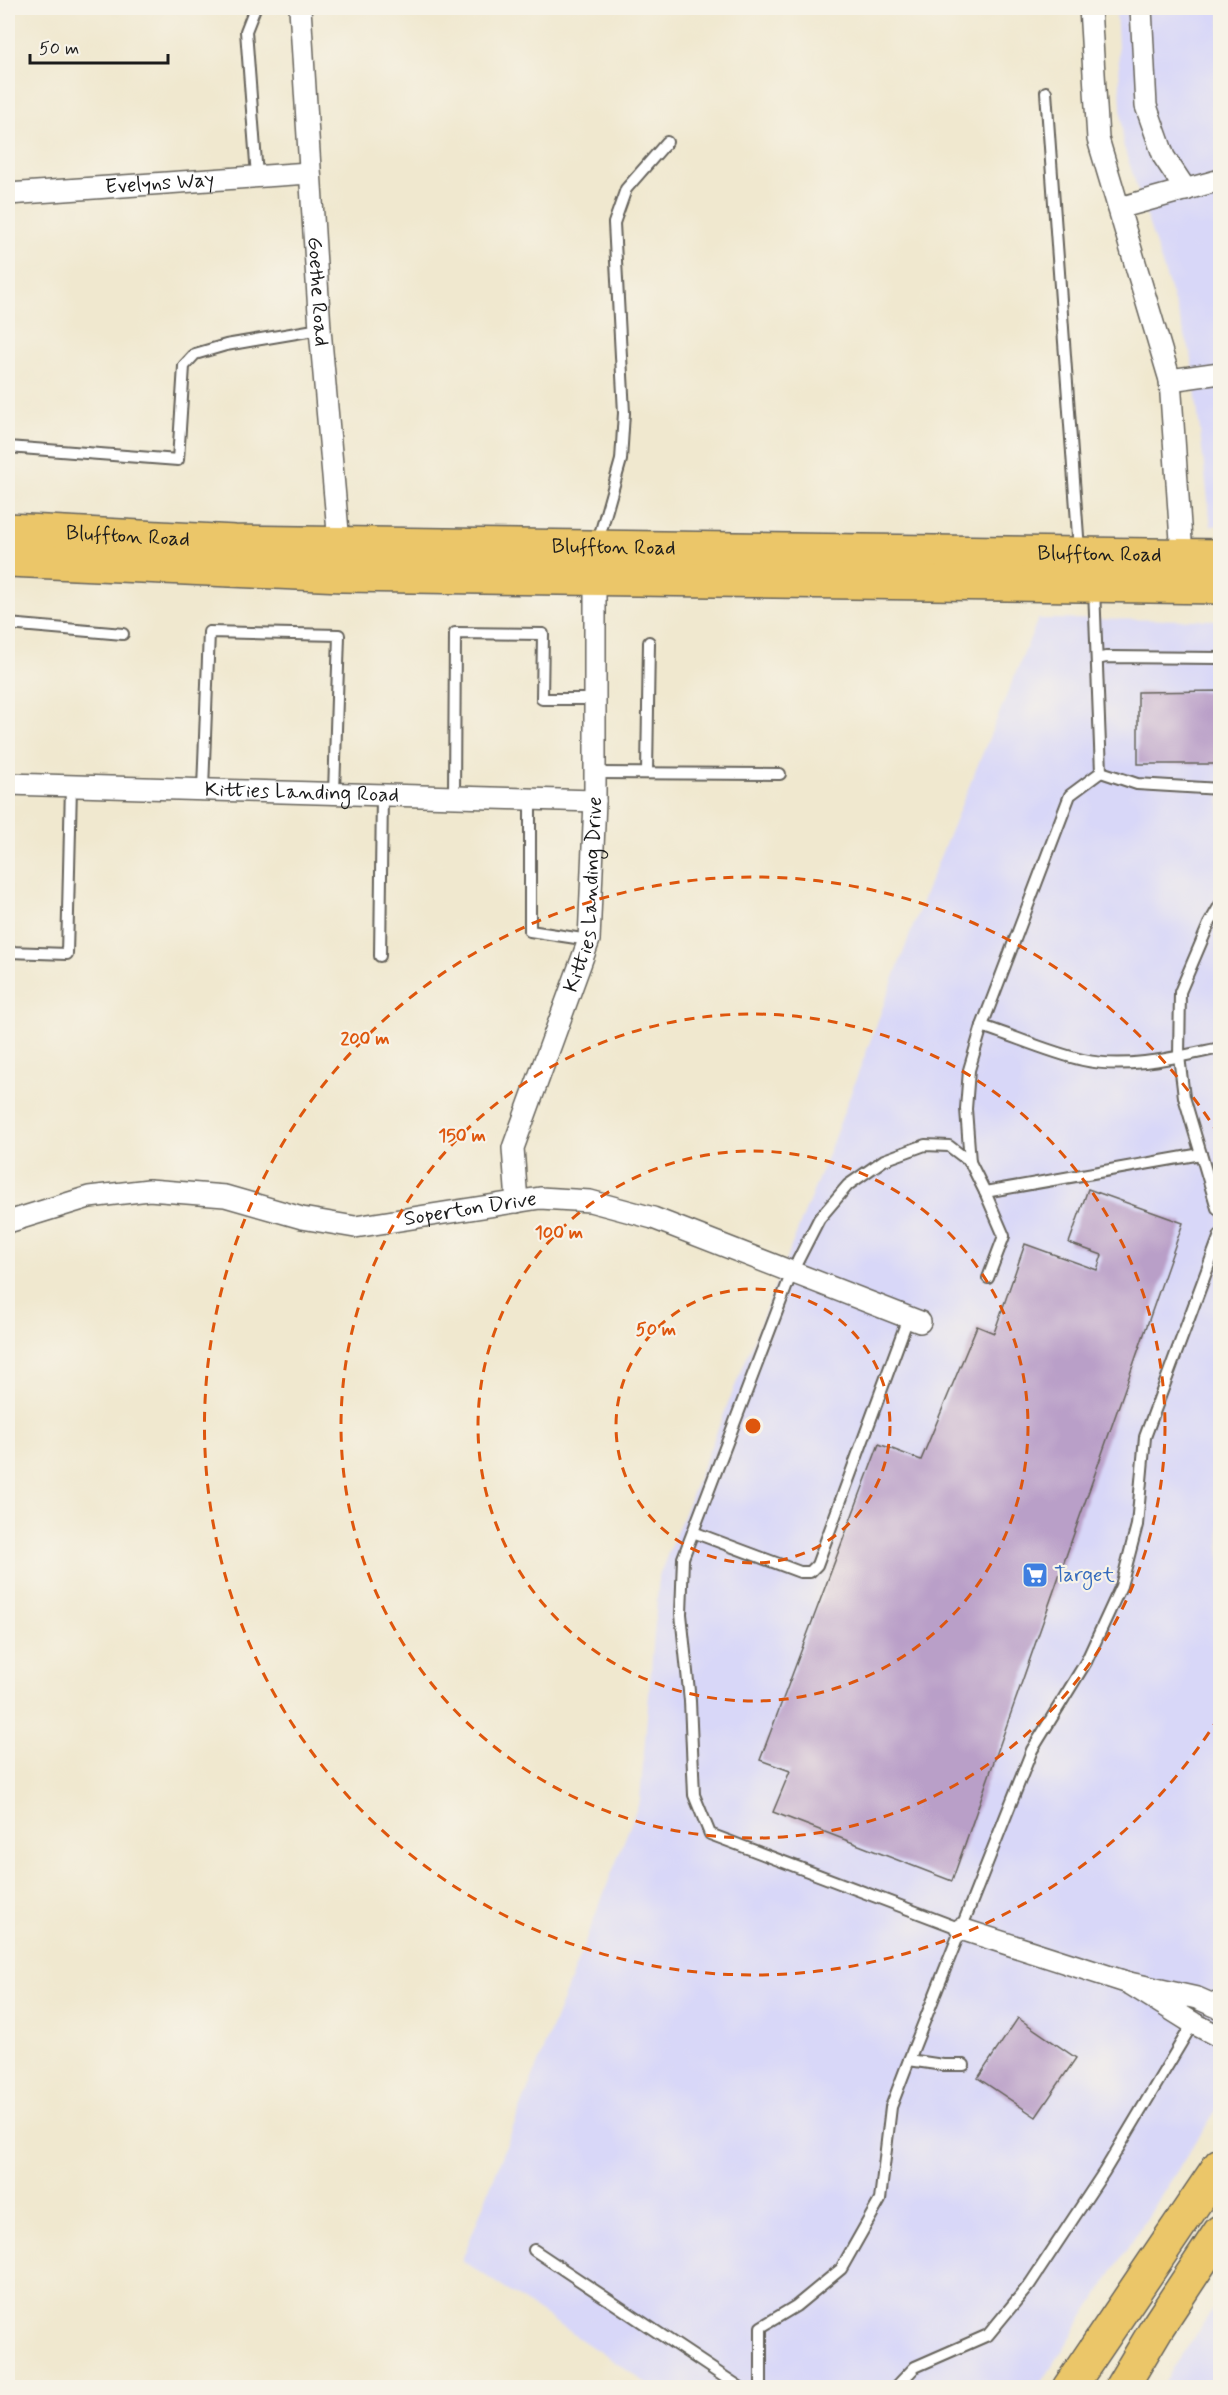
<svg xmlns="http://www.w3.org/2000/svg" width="1228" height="2395" font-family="Mynerve,sans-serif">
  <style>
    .built { fill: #d8d7f8 }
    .building { fill: #b99fc8 }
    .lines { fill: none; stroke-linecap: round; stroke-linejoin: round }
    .service-casing { stroke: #66635b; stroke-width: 14 }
    .minor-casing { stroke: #66635b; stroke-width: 24 }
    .primary-casing { stroke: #66635b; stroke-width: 36 }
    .trunk-casing { stroke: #66635b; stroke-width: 36 }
    .service { stroke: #fff; stroke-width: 10 }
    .minor { stroke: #fff; stroke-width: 21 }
    .primary { stroke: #ebc669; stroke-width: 33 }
    .trunk { stroke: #ebc669; stroke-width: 33 }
    .ring { fill: none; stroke: #de560d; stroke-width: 3; stroke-dasharray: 10 8 }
    .labels { text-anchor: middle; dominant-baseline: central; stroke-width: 4.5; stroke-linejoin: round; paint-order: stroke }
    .street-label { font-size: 21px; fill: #1c1c1c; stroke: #f7f3e8 }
    .shop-label { font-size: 21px; fill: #366cbe; stroke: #f7f3e8; text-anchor: start }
    .centre { fill: #de560d; stroke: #f7f3e8; stroke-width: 3 }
    .ring-label { font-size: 18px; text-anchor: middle; font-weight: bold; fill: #de560d; stroke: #f7f3e8; stroke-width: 4.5; stroke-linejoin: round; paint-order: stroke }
  </style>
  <rect width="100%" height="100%" fill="#f7f3e8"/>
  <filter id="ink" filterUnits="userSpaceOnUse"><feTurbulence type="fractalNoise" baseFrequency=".0167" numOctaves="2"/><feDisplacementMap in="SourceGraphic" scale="12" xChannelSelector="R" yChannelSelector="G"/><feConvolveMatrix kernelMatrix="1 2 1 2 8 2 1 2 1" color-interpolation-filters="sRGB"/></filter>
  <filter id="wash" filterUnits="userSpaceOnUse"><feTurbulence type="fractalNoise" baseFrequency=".008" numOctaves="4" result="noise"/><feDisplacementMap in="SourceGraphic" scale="24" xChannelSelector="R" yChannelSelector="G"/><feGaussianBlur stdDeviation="1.35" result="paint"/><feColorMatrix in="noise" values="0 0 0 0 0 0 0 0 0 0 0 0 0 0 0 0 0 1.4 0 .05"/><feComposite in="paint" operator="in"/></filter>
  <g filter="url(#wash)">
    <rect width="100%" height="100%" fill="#f0e8cf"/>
    <g class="built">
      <polygon points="1116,8 1220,8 1220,525 1211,526 1191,354 1123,144"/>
      <polygon points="1038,619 1220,620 1220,2104 1039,2387 652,2387 462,2260 640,1800 659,1576 827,1157 928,886"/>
      <polygon points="1220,2298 1220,2387 1161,2387"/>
    </g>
    <g id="blocks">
      <g class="building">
        <polygon points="1220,691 1220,764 1138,764 1138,692"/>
        <polygon points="1088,1189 1183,1223 952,1881 773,1812 790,1771 760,1760 879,1444 921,1460 977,1326 994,1333 1025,1244 1097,1270 1102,1255 1069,1243"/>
        <polygon points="1018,2018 1076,2058 1036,2117 978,2078"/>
      </g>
    </g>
  </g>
  <g filter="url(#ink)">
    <use href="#blocks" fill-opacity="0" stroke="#66635b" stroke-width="1.5"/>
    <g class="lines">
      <g class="service-casing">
        <g id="service">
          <polyline points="255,8 246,31 257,176"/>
          <polyline points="1046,92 1079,550"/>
          <polyline points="8,447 178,460 184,366 195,354 226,345 320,329"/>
          <polyline points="597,545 621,460 624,413 614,223 626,189 667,142"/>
          <polyline points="8,624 123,634"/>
          <polyline points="1097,659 1106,657 1220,658"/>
          <polyline points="1101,772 1137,784 1220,789"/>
          <polyline points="595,773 780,774"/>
          <polyline points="647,773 649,642"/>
          <polyline points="203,789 209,632 339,635 334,793"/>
          <polyline points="454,797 455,633 543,634 542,699 595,699"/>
          <polyline points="530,799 530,931 589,940"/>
          <polyline points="1220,905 1209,924 1180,992 1179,1056 1184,1097 1217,1208 1220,1211"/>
          <polyline points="8,952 67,954 71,786"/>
          <polyline points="380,956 382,795"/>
          <path d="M982,1026c31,10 69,27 101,34 44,10 94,-3 137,-12"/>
          <polyline points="970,1162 966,1109 969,1070 982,1026 1070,795 1101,772 1094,588"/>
          <polyline points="985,1192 1004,1236 988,1278"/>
          <polyline points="693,1532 800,1572 810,1572 817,1565 908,1318"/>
          <polyline points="961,1929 710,1834 694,1795 690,1701 681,1614 683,1558 792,1272 819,1219 848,1185 884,1160 925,1145 949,1146 970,1162 985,1192 1201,1154"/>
          <polyline points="909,2060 943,2065 964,2065"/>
          <polyline points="534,2250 741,2388"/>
          <polyline points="761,2388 761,2327 796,2306 841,2269 880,2200 891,2107 909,2060 1032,1750 1086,1662 1121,1586 1137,1525 1145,1437 1220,1235"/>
          <polyline points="895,2388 915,2367 988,2335 1030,2284 1104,2172 1193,2023"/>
        </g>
      </g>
      <g class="minor-casing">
        <g id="minor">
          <path id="s1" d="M300,8l20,321 20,225"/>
          <polyline points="1090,8 1098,139 1170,380 1182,555"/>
          <polyline points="1141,8 1146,106 1164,157 1186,190"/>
          <path id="s2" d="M8,194l301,-21"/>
          <polyline points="1119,208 1220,180"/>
          <polyline points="1170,380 1220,373"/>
          <path id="s3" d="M8,784l587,17"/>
          <path id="s4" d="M517,1202l-4,-54 76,-208 6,-139v-223"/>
          <path id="s5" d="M8,1222l81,-25 60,-7 76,6 77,22 53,9 185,-29 50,3 63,17 267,104"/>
          <polyline points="961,1929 1129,1983"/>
          <polyline points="1220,2008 1197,1998 1129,1983 1193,2023 1220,2037"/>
        </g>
      </g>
      <g class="primary-casing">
        <g id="primary">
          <path id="s6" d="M8,530l227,12 985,14"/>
          <polyline points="8,560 342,575 1220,587"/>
        </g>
      </g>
      <g class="trunk-casing">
        <g id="trunk">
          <polyline points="1069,2388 1220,2165"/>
          <polyline points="1121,2388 1158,2326 1220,2232"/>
        </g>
      </g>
      <use href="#service" class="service"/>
      <use href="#minor" class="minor"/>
      <use href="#primary" class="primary"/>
      <use href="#trunk" class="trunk"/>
    </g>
  </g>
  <g class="ring">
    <circle cx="753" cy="1426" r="137"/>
    <circle cx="753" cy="1426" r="275"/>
    <circle cx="753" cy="1426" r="412"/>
    <path d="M1219 1717A549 549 0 1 1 1219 1135"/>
  </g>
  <defs>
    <g id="supermarket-square" transform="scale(1.35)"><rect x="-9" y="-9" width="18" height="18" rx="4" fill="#3f7fe0" stroke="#f7f3e8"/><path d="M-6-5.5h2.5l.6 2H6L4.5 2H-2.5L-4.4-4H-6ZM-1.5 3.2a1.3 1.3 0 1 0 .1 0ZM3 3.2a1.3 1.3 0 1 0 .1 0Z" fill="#fff"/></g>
  </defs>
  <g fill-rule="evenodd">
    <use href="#supermarket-square" x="1035" y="1575"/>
  </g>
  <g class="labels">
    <g class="street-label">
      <text stroke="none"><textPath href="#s2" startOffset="152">Evelyns Way</textPath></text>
      <text stroke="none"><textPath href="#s1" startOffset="284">Goethe Road</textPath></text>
      <text stroke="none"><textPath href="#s6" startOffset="120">Bluffton Road</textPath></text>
      <text stroke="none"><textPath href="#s6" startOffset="606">Bluffton Road</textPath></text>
      <text stroke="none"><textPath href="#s6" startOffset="1092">Bluffton Road</textPath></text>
      <text stroke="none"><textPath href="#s3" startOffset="294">Kitties Landing Road</textPath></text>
      <text stroke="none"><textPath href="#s4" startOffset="320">Kitties Landing Drive</textPath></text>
      <text stroke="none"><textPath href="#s5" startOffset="472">Soperton Drive</textPath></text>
    </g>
    <g class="shop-label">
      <text x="1054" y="1575">Target</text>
    </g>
  </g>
  <circle cx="753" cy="1426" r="9" class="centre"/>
  <g class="ring-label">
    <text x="365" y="1044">200 m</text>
    <text x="462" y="1141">150 m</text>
    <text x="559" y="1238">100 m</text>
    <text x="656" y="1335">50 m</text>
  </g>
  <rect width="1228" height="2395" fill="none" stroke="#f7f3e8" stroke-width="30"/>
  <path d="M30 54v9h138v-9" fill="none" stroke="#1c1c1c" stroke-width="3"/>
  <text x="39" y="54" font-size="18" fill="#1c1c1c" stroke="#f7f3e8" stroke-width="4.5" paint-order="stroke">50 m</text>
</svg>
